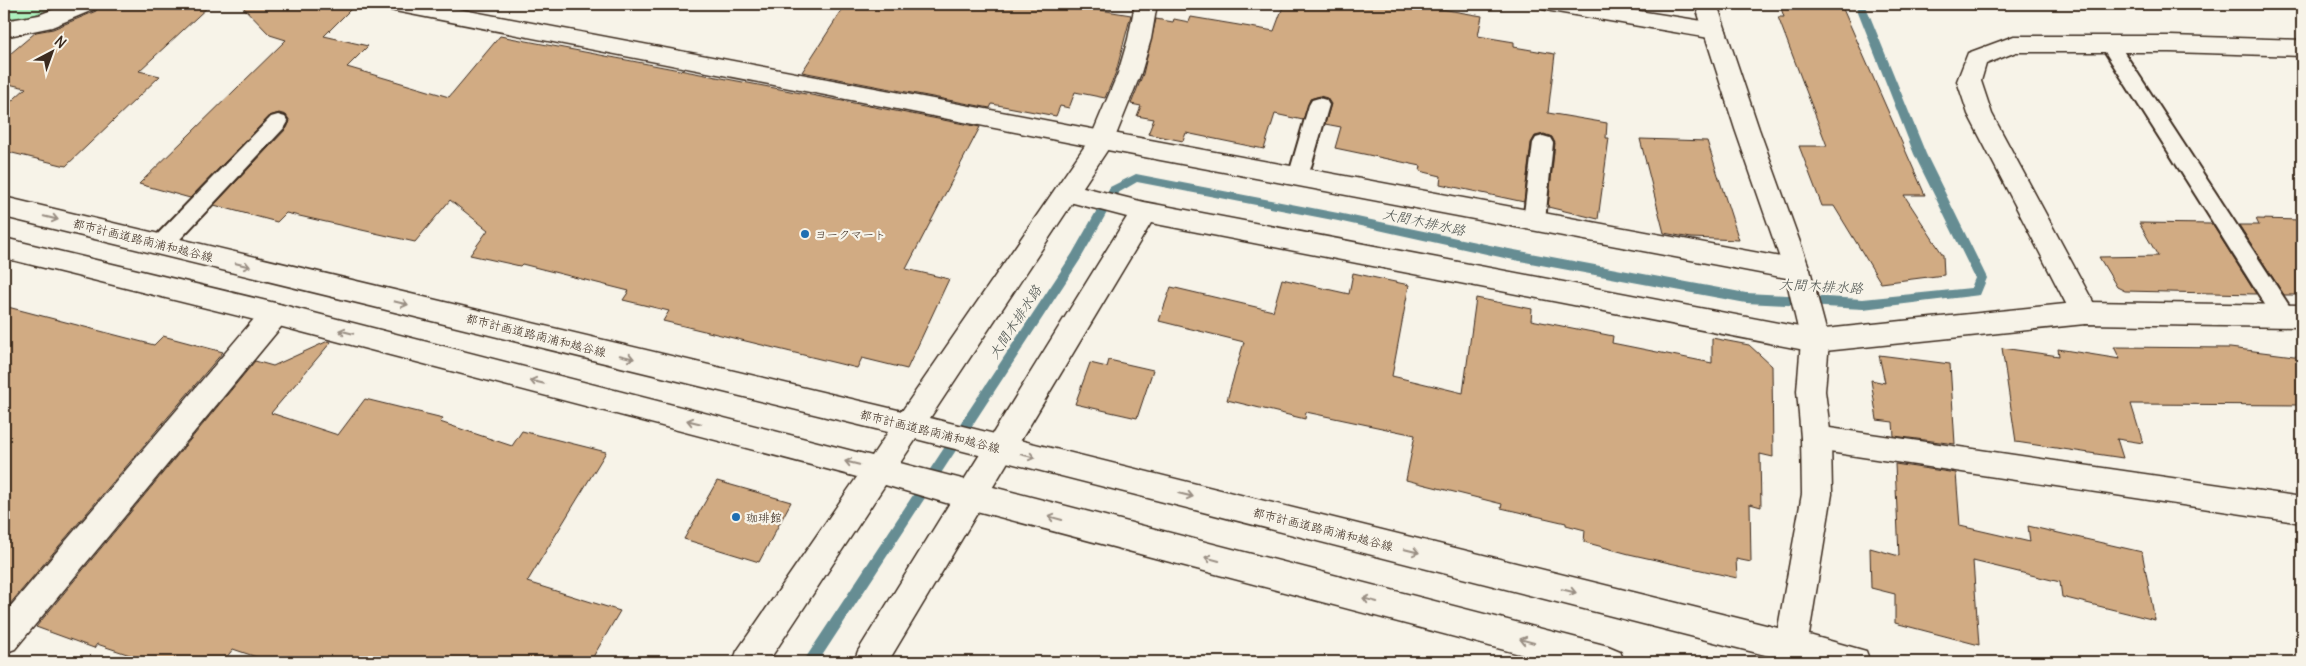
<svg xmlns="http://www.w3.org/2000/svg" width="2306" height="666" font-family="Delius,'Klee One',sans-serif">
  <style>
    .green { fill: #acf1bd; stroke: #748e6e }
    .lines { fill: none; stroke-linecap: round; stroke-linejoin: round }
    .stream { fill: #668d93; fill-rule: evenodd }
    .building { fill: #d1ab83; stroke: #3b2a1e }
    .lane-casing { stroke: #3b2a1e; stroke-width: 4 }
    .street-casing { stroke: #3b2a1e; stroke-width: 3 }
    .secondary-casing { stroke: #3b2a1e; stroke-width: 3 }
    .lane { fill: #f7f3e8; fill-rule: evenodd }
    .street { fill: #f7f3e8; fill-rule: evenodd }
    .secondary { fill: #f7f3e8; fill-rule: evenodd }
    .oneway { stroke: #998e83 }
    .poi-dot { fill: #1f6fb2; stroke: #f7f3e8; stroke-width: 2 }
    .labels { text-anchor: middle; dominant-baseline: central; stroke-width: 4.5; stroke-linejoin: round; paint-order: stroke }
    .poi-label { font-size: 12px; fill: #3b2a1e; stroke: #f7f3e8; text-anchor: start }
    .street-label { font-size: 12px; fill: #3b2a1e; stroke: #f7f3e8 }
    .water-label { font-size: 14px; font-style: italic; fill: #4d534f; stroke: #f7f3e8 }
  </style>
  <rect width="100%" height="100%" fill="#f7f3e8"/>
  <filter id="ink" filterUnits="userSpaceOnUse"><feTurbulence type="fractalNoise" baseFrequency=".02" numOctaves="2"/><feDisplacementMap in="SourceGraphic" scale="10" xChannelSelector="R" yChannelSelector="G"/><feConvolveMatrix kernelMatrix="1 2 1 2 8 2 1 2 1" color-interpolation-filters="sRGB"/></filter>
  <g filter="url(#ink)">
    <polygon class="green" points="4,4 60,4 27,18 4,18"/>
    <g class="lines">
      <polygon class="stream" points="1855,4 1865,4 1926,154 1987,278 1980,295 1863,309 1746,303 1509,259 1338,221 1137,182 1118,193 1080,260 818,662 803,662 1072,254 1110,187 1136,174 1338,213 1509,249 1746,293 1863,299 1971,288 1975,278 1914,154"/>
    </g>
    <g class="building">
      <polygon points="100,4 211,4 139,71 160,76 66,166 4,151 4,108 26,88 4,83 4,59 36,32 53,29 96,11"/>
      <polygon points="240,4 356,4 324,36 368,46 347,67 449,97 500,36 980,127 906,269 949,279 907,369 862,358 857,368 663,321 669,311 623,300 629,291 522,264 520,266 470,255 488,230 450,200 415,242 286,213 277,222 214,205 287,128 290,121 286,115 279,113 270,116 190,198 139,184 286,40 270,35"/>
      <polygon points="846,4 1063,4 1131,15 1116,72 1105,98 1075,92 1069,108 1060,106 1056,116 992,104 990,108 802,72"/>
      <polygon points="1284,4 1412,4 1482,16 1478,36 1514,42 1514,47 1555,54 1548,113 1607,123 1606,138 1609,138 1598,219 1548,207 1555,143 1552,137 1544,134 1535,136 1531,143 1524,202 1440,184 1441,176 1420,171 1421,166 1335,148 1341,127 1325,124 1331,104 1327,98 1320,96 1310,99 1303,120 1275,114 1264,149 1186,133 1183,141 1148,134 1154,119 1137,116 1141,106 1131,104 1143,74 1156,19 1173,22 1174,19 1189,22 1191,17 1274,31"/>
      <polygon points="1781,8 1843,9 1925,195 1904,195 1943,255 1944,275 1881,283 1834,206 1822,206 1799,146 1827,146 1778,17 1784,17"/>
      <polygon points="1640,139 1707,141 1739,240 1691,238 1664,233"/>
      <polygon points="2256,219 2302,220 2302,295 2284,295 2239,225 2259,225"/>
      <polygon points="2139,223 2212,224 2256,294 2125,291 2117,287 2099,257 2158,256"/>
      <polygon points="1353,273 1409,285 1392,376 1463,393 1476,298 1532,309 1531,320 1613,336 1612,343 1712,363 1712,338 1749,345 1772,366 1773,457 1760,454 1761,507 1750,504 1751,562 1736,559 1737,578 1629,554 1584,542 1585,530 1566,525 1566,523 1501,508 1502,504 1406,480 1415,435 1306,412 1305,419 1227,400 1244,342 1159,321 1171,287 1273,311 1282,279 1349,294"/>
      <polygon points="4,306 154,345 163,336 223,352 4,611"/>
      <polygon points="328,341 331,342 271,413 338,435 365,399 443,418 440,422 512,446 522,431 606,452 527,582 620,611 590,662 271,662 233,649 223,662 151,662 97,644 94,648 36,627 255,361 273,366"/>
      <polygon points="2114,347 2230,348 2302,357 2302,405 2131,404 2143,443 2117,439 2123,458 2016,442 2002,348 2059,356 2058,349 2120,359"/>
      <polygon points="1879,355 1950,364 1955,444 1894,436 1893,422 1877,420 1871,380 1885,383"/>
      <polygon points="1109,360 1153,370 1137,418 1075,404 1090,363 1107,367"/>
      <polygon points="1895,464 1956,473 1960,526 2030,542 2028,526 2142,552 2155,620 2062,597 2060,582 1973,561 1979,645 1895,623 1895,594 1871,588 1870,548 1899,556"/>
      <polygon points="717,481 791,502 759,562 684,539"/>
    </g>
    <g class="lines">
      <g class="lane-casing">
        <g id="lane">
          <polygon points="2109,38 2116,40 2292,310 2295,316 2292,322 2284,325 2276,322 2100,44 2102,40"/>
          <polygon points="1319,98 1326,100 1329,105 1308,177 1305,182 1298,185 1291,182 1288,177 1309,105 1312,100"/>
          <polygon points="278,115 285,117 288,122 285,127 169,251 161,253 153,251 150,245 153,239 271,117"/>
          <polygon points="1543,136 1550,138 1553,143 1545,221 1541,227 1534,229 1527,227 1523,221 1533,143 1536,138"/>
        </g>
      </g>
      <g class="street-casing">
        <g id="street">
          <polygon points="67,4 98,4 95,9 52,27 4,37 4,21 39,15"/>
          <polygon points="384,4 432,4 1102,131 1797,260 1806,263 1810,270 1806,277 1797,280 1102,149 395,11 387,9"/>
          <polygon points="1540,4 1595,4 1715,23 1723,26 1726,31 1723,36 1715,39 1551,11 1543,9"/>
          <polygon points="1067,183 1144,202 1815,330 2085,302 2302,305 2302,327 2085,324 1815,352 1151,223 888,662 854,662 858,651 1127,217 1058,199 1054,192 1058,185"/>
          <polygon points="275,303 285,306 289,314 285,322 15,649 4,653 4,614 265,306"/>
          <polygon points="1816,426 2302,497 2302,523 1816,450 1806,447 1801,438 1806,429"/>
        </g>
      </g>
      <g class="secondary-casing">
        <g id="secondary">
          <polygon points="1135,4 1157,4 1151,39 1141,73 1114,140 930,418 1778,628 1802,494 1801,438 1797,391 1801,341 1784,270 1735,129 1695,4 1717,4 1759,129 1810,270 1829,341 1825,391 1831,438 1832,494 1809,635 1866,651 1870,662 1772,662 1773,657 916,439 900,463 1608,646 1620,651 1624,662 1550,662 946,503 885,485 768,662 733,662 737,651 857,477 275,325 4,258 4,238 275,303 872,456 888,432 4,217 4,197 902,411 1091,137 1118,73 1128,39"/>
          <polygon points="2014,36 2170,36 2302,40 2302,56 2170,52 2016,52 1986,64 1981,81 1992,114 2099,313 2095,321 2085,324 2075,321 1968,114 1957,81 1968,53"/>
        </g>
      </g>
      <use href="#lane" class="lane"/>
      <use href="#street" class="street"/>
      <use href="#secondary" class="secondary"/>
    </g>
    <defs><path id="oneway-shaft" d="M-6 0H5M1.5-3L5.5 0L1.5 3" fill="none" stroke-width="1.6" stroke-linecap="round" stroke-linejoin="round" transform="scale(1.25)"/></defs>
    <g class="oneway">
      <use href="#oneway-shaft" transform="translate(51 218) rotate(14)"/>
      <use href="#oneway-shaft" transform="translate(243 265) rotate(14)"/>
      <use href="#oneway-shaft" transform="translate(401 303) rotate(14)"/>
      <use href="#oneway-shaft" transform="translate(346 332) rotate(-166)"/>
      <use href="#oneway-shaft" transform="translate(627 357) rotate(14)"/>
      <use href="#oneway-shaft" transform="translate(537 382) rotate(-166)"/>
      <use href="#oneway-shaft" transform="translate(694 422) rotate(-166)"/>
      <use href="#oneway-shaft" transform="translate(1028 456) rotate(14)"/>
      <use href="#oneway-shaft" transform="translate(852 463) rotate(-166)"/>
      <use href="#oneway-shaft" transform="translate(1186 495) rotate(14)"/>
      <use href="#oneway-shaft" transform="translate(1055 518) rotate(-165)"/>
      <use href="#oneway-shaft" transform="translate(1412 551) rotate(14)"/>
      <use href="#oneway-shaft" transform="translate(1212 559) rotate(-165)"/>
      <use href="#oneway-shaft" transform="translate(1569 591) rotate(14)"/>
      <use href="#oneway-shaft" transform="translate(1370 600) rotate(-165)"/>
      <use href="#oneway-shaft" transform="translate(1527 641) rotate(-165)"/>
    </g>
  </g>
  <g class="poi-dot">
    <circle cx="805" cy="234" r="5"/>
    <circle cx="736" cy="517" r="5"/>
  </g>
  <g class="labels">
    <g class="poi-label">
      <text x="815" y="234">ヨークマート</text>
      <text x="746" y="517">珈琲館</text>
    </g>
    <g class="street-label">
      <text transform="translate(143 240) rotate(14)">都市計画道路南浦和越谷線</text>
      <text transform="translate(536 335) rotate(14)">都市計画道路南浦和越谷線</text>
      <text transform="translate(930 431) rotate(14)">都市計画道路南浦和越谷線</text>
      <text transform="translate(1323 529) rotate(14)">都市計画道路南浦和越谷線</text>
    </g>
    <g class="water-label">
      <text transform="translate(1424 222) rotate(12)">大間木排水路</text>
      <text transform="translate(1821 286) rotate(3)">大間木排水路</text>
      <text transform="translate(1015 322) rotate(-57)">大間木排水路</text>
    </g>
  </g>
  <rect width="2306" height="666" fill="none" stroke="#f7f3e8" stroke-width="20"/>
  <rect x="10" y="10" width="2286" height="646" fill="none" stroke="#3b2a1e" stroke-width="2" filter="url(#ink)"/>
  <g transform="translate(52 52) rotate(41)" stroke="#f7f3e8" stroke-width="4" paint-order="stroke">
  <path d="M0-4L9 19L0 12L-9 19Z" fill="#3b2a1e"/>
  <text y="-8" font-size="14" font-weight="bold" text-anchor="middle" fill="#3b2a1e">N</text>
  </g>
</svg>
